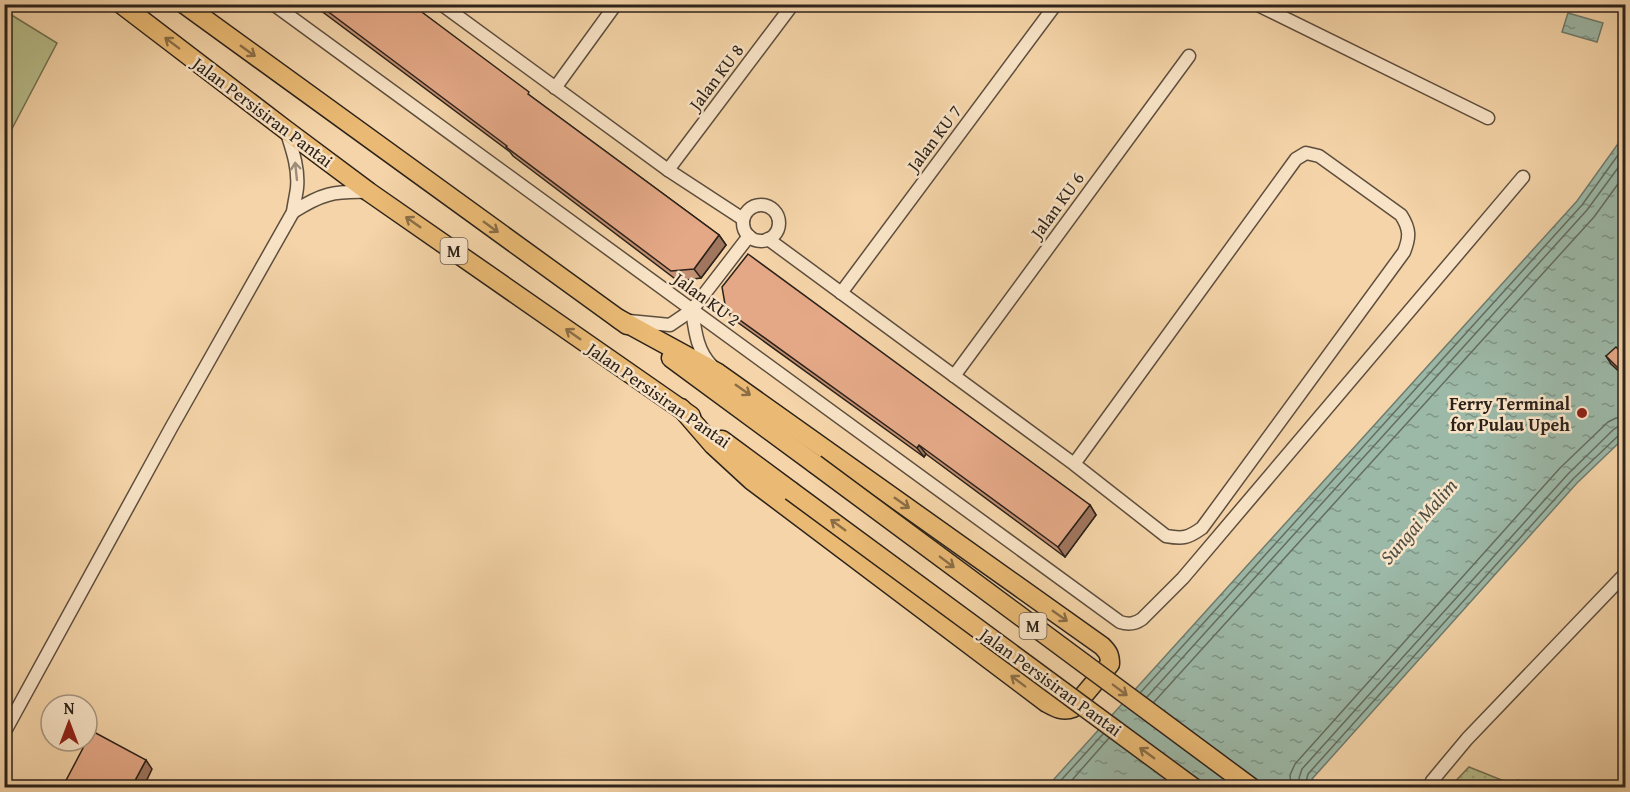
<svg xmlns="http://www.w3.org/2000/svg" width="1630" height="792" font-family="'Gentium Book Plus',serif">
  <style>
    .grass { fill: url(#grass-dots); stroke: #727052; stroke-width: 1.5 }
    .park { fill: #b7bd8b; stroke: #727052; stroke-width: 1.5 }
    .water { fill: url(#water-ripples); stroke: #6f7c6f; stroke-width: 1.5 }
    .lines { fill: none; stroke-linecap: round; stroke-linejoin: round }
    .shore { stroke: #646d60; stroke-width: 1.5 }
    .minor-casing { stroke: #5e4e3e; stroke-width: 15 }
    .primary-casing { stroke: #2c221a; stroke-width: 21 }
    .minor { stroke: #f8e3c6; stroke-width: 12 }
    .primary { stroke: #eaba74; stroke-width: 18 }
    .primary-bridge-casing { stroke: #2c221a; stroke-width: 21; stroke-linecap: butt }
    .primary-bridge { stroke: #eaba74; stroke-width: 18 }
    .wall { fill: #c49073; stroke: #2c221a; stroke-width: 1.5 }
    .shaded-wall { fill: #a0765e; stroke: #2c221a; stroke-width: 1.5 }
    .building { fill: #e4a886; stroke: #2c221a; stroke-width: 1.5 }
    .oneway { stroke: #8b6e47 }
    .oneway2 { stroke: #9c8c79 }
    .poi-dot { fill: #8f2418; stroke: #f8e3c6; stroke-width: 2 }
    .labels { text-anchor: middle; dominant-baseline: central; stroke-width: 5; stroke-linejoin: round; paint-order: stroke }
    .shield { fill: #f8e3c6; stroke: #695c4e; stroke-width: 1.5 }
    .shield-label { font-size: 16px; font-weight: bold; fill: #2c221a }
    .street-label { font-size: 18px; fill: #2c221a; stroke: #f8e3c6 }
    .poi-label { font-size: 18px; font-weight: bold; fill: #2c221a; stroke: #f8e3c6; text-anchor: end }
    .water-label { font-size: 20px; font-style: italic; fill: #4e4f44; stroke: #f8e3c6 }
  </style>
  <defs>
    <pattern id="grass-dots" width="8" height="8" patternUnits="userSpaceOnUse" patternTransform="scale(1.5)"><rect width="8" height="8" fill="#b7bd8b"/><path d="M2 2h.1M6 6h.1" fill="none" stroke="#9ea277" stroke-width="1.8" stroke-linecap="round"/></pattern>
    <pattern id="water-ripples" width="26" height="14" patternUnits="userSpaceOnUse" patternTransform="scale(1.5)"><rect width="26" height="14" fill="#9cb8a7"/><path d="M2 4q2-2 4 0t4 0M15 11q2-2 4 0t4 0" fill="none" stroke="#7f9587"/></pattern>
  </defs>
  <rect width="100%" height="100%" fill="#f4d4a8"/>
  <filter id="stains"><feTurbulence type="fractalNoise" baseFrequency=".00333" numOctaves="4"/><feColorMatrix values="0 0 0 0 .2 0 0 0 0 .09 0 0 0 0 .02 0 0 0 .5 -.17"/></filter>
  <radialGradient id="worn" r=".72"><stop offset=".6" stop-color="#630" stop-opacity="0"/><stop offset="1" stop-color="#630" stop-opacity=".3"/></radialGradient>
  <polygon class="grass" points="1469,767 1519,787 1449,788"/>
  <polygon class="park" points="5,11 57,43 5,142"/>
  <g class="water">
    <polygon points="1568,13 1603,23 1597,42 1562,32"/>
    <polygon points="1625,134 1625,437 1577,483 1312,779 1322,787 1046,788 1577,201"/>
  </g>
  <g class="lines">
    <g class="shore">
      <polyline points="1141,692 1582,205 1626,144"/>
      <polyline points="1147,697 1587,210 1626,157"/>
      <polyline points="1154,702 1594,217 1626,173"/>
      <polyline points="1054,788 1103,734"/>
      <polyline points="1065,788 1109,738"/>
      <polyline points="1291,788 1290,775 1295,764 1560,468 1608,422 1616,418 1626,416"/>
      <polyline points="1301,788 1299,778 1302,769 1568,474 1614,429 1619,426 1626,425"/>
      <polyline points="1312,788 1306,782 1308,774 1573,479 1619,435 1626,433"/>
    </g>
    <g class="minor-casing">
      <g id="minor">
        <path d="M273,4l847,618c9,3 15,2 22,-3l41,-41 340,-401"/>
        <polyline points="441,4 668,170 743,219"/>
        <polyline points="1256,4 1488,118"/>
        <polyline points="555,88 616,4"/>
        <polyline points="668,170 793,4"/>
        <circle cx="761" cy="223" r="18"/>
        <path d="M293,212c28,-18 40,-21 75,-20"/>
        <path d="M768,239l306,225 92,72c17,3 22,2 36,-8l202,-276c6,-15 6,-23 -3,-37l-82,-59 -13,-3 -10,6 -222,305"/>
        <polyline points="841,293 1056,4"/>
        <path d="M692,310c3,21 5,41 20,56"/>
        <polyline points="629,321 670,325 692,310 749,236"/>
        <polyline points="954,376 1189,56"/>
        <path d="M4,733l167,-305 122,-216c1,-8 3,-16 4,-24 2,-20 -5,-39 -11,-58"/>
        <polyline points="1430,788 1432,781 1467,739 1626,573"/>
      </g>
    </g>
    <g class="primary-casing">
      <g id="primary">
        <polyline points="121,4 286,130 369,192 691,416"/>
        <polyline points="184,4 627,325"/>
        <path d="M619,319l99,54 384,273c6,6 8,9 8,18l-37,44c-10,4 -17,0 -26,-5l-296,-223 -38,-35 -32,-37"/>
        <polyline points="671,358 815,464"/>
        <polyline points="722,440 791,491"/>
      </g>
    </g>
    <use href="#minor" class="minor"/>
    <use href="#primary" class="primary"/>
    <g class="primary-bridge-casing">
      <g id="primary-bridge">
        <polyline points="815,464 1252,788"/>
        <polyline points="791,491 1194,788"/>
      </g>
    </g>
    <use href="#primary-bridge" class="primary-bridge"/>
  </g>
  <g class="wall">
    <polygon points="312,4 411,4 532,97 719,235 726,245 701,278 678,281 513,156 510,152"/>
    <polygon points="726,310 1090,505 1096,515 1065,557 926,454 924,457 733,319"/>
    <polygon points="1626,348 1626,378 1611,364 1606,356 1621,352"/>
  </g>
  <g class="shaded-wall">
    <polygon points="719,235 726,245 701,278 694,269"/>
    <polygon points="919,445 926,454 924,457 917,448"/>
    <polygon points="1090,505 1096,515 1065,557 1058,547"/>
    <polygon points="146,760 152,769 143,788 131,788"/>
  </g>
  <g class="building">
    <polygon points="318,4 411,4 529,92 528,94 719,235 694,269 671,271 506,147 507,146"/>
    <polygon points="748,254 1090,505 1058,547 919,445 917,448 726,310 722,287"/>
    <polygon points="1616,347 1621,352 1626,348 1626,367 1621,371 1606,356"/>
    <polygon points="92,731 146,760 131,788 62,788"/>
    <polygon points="1518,780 1528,788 1513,788"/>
  </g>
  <defs><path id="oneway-shaft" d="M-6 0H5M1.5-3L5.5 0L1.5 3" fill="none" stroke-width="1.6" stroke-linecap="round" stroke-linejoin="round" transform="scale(1.5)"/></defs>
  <g class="oneway">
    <use href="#oneway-shaft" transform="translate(172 43) rotate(-143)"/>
    <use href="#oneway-shaft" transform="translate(248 51) rotate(36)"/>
    <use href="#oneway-shaft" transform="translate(413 222) rotate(-145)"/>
    <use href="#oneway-shaft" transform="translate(491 227) rotate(36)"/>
    <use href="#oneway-shaft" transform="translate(573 334) rotate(-145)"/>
    <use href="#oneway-shaft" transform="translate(743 390) rotate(35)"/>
    <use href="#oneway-shaft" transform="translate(902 503) rotate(35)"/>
    <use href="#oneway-shaft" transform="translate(838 525) rotate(-144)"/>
    <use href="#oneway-shaft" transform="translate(947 562) rotate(37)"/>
    <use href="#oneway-shaft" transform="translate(1060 616) rotate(35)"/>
    <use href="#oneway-shaft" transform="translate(1018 681) rotate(-143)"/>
    <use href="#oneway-shaft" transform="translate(1120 690) rotate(37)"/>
    <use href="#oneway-shaft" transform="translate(1147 753) rotate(-144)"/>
  </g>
  <use class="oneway2" href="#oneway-shaft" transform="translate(296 171) rotate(-96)"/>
  <circle class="poi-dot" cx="1582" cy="413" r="6"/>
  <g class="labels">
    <g class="shield">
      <rect x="440.5" y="238" width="27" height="26" rx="4.5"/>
      <rect x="1019.5" y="613" width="27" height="26" rx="4.5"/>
    </g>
    <g class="shield-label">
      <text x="454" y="251">M</text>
      <text x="1033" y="626">M</text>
    </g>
    <g class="street-label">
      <text transform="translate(716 77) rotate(-53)">Jalan KU 8</text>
      <text transform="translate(263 112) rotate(37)">Jalan Persisiran Pantai</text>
      <text transform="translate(934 138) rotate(-53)">Jalan KU 7</text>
      <text transform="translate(1057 205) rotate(-54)">Jalan KU 6</text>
      <text transform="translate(707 299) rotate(36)">Jalan KU 2</text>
      <text transform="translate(659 395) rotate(35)">Jalan Persisiran Pantai</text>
      <text transform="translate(1051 682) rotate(36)">Jalan Persisiran Pantai</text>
    </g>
    <g class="poi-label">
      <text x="1570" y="403">Ferry Terminal<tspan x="1570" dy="21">for Pulau Upeh</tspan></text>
    </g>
    <g class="water-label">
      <text transform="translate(1418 521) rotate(-49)">Sungai Malim</text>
    </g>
  </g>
  <rect width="1630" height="792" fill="none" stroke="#f4d4a8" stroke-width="24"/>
  <rect x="6" y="6" width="1618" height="780" fill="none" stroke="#2c221a" stroke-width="3"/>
  <rect x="12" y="12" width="1606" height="768" fill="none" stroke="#2c221a" stroke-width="1.5"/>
  <g transform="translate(69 723)"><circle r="28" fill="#f8e3c6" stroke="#a69681" stroke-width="1.5"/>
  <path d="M0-4.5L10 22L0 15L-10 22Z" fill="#8f2418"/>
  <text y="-9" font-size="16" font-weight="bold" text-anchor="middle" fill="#2c221a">N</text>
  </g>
  <rect width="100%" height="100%" filter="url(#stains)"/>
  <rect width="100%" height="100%" fill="url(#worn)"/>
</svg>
